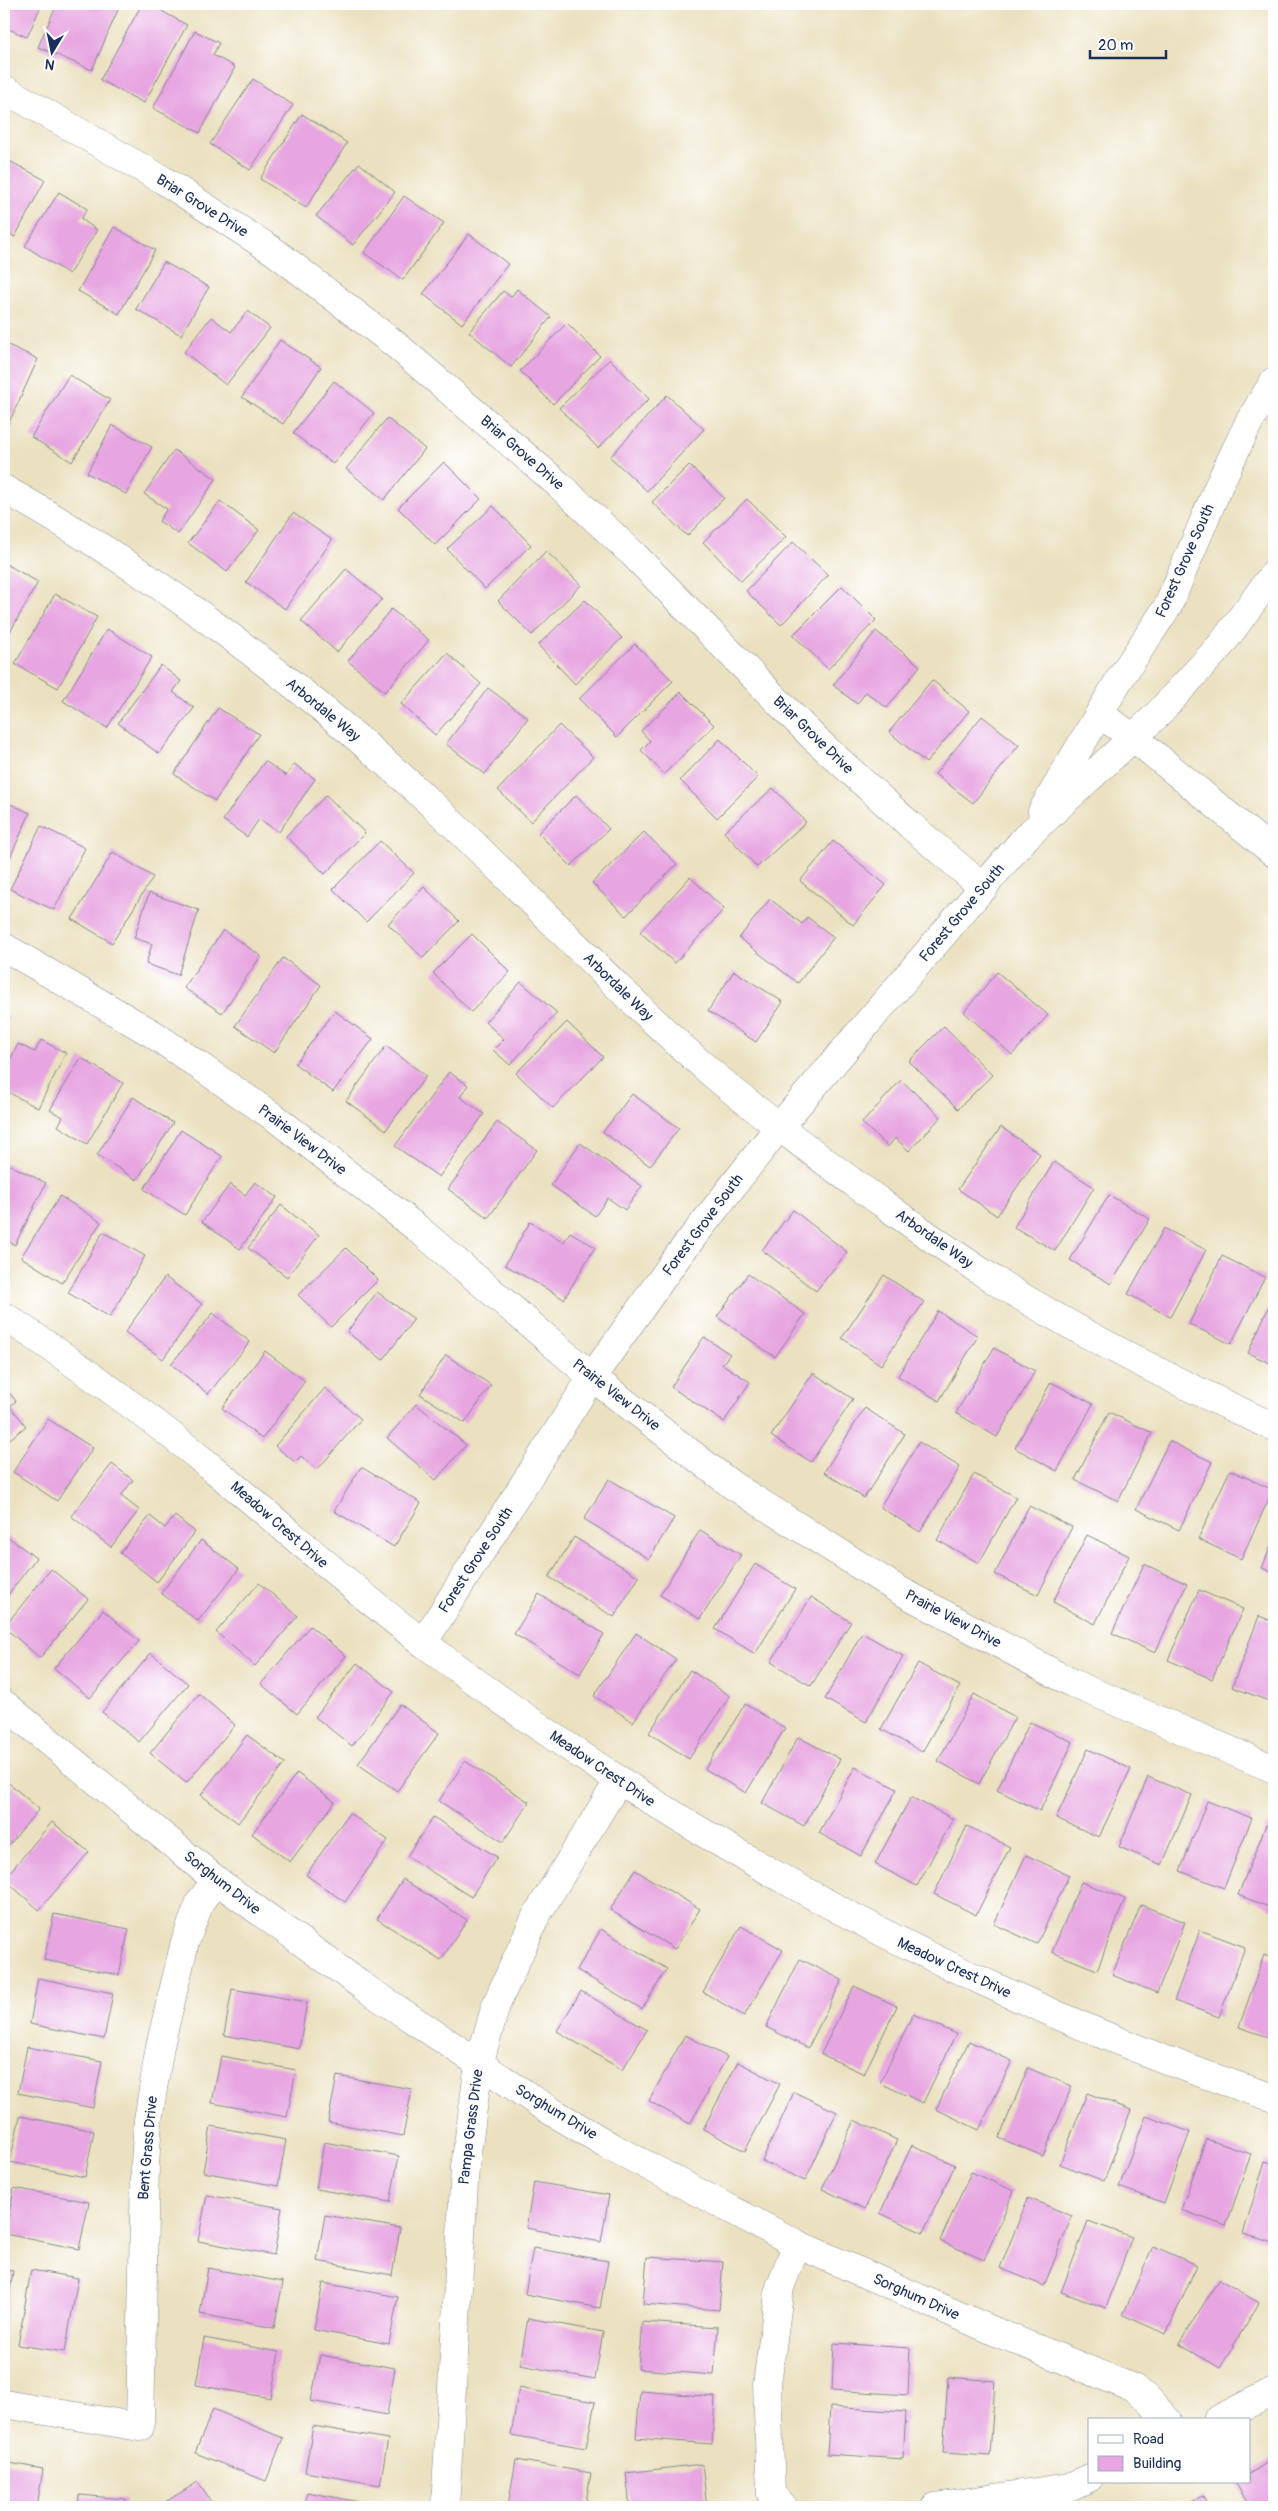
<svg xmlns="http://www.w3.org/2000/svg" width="1278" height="2511" font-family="Pangolin,sans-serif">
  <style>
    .building { fill: #e7a5e1 }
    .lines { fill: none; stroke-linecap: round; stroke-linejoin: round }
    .minor-casing { stroke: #83888f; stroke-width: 29 }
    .minor { stroke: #fff; stroke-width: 28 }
    .labels { text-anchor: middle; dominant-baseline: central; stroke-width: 5; stroke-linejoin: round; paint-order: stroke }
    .street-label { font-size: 15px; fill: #1b2f5e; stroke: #fff }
  </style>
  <rect width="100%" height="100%" fill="#fff"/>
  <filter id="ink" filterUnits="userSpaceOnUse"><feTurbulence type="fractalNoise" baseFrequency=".02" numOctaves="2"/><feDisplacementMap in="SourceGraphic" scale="10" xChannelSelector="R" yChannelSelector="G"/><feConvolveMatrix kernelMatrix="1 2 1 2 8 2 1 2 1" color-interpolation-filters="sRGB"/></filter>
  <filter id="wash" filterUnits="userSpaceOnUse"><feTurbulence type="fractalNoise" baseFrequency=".0096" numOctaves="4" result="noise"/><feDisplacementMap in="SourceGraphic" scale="20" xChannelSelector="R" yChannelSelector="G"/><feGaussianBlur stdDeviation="1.12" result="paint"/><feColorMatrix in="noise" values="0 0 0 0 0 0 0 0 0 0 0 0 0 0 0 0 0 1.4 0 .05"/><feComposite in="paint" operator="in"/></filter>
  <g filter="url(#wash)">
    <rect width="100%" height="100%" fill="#ebe1c0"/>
    <g id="blocks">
      <g class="building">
        <polygon points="4,4 42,4 27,37 4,27"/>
        <polygon points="57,4 120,5 92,70 38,47"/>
        <polygon points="142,4 149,4 187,25 144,103 100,80"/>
        <polygon points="195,31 219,43 213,55 235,67 200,133 153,108"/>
        <polygon points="253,79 293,105 250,170 210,144"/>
        <polygon points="302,114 347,143 306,208 260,179"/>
        <polygon points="4,158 45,180 15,237 4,231"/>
        <polygon points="359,163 395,192 353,245 316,216"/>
        <polygon points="59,192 87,209 81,219 97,230 69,274 25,246"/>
        <polygon points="404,196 444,223 403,280 364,253"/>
        <polygon points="114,227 155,250 119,314 78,291"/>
        <polygon points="469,234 508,264 462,324 423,294"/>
        <polygon points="164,262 209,287 181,335 136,309"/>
        <polygon points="517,289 551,317 511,367 469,332 503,291 511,297"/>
        <polygon points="248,311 270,328 226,385 184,352 211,317 231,332"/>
        <polygon points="567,323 600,356 553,404 520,371"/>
        <polygon points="280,340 321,367 283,424 242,397"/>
        <polygon points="4,343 38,359 7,427 4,425"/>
        <polygon points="610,359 649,399 598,448 559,408"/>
        <polygon points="69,375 110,400 72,462 31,437"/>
        <polygon points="334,381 374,413 333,464 293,433"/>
        <polygon points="667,395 704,429 647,491 610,457"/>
        <polygon points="387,418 425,449 384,500 346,469"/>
        <polygon points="112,425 152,447 126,494 87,473"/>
        <polygon points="174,450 216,479 178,534 159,521 167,509 144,494"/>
        <polygon points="444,462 481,499 435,545 398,508"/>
        <polygon points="689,465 724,498 687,536 652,502"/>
        <polygon points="747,499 786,537 741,581 703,542"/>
        <polygon points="220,501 259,530 227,572 188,543"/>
        <polygon points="493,506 531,545 485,589 447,549"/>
        <polygon points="293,513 332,540 285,609 246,582"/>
        <polygon points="793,542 828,575 781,625 746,591"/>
        <polygon points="546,551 581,585 532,635 498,601"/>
        <polygon points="4,563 38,582 4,643"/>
        <polygon points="346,569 382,599 337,652 301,621"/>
        <polygon points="842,586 876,620 828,669 793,635"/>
        <polygon points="55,594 97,617 58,688 15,664"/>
        <polygon points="585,600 622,638 575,684 538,645"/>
        <polygon points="391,609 429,640 385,692 348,661"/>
        <polygon points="107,629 152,657 107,728 63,701"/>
        <polygon points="876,631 920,666 887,708 866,692 857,704 833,685"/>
        <polygon points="635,644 673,681 617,737 579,699"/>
        <polygon points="447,653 481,684 435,735 401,704"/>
        <polygon points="161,665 181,681 173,692 194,708 159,754 118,723"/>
        <polygon points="932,680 969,711 926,763 889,732"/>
        <polygon points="488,688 528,718 485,774 446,744"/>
        <polygon points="681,692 714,725 664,774 641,750 650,741 641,731"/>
        <polygon points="218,708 259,734 215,801 174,774"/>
        <polygon points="982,716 1019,745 973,803 935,774"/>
        <polygon points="559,725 593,757 531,822 498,790"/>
        <polygon points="720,739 758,777 717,818 680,780"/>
        <polygon points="265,761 286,776 294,764 315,779 279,832 259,819 247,837 223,820"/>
        <polygon points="773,788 806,822 757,867 724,832"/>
        <polygon points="326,795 365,833 325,874 286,836"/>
        <polygon points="576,795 609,829 571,866 538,833"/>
        <polygon points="4,801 30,813 4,871"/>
        <polygon points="41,826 85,848 54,910 10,889"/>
        <polygon points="644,832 677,864 626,916 592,883"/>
        <polygon points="380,841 414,873 366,922 333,889"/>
        <polygon points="833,841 886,885 853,925 800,881"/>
        <polygon points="113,852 153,877 112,943 72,919"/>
        <polygon points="690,877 724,909 675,963 640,932"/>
        <polygon points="424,887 459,921 423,958 388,924"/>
        <polygon points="149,893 199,910 178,975 146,964 152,944 134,938"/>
        <polygon points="770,899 802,924 807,917 834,937 798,983 739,938"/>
        <polygon points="223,930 261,956 222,1013 184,988"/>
        <polygon points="472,934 510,972 471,1012 433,973"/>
        <polygon points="283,958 321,985 274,1053 235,1026"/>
        <polygon points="734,971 783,1002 756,1042 708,1011"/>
        <polygon points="997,972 1048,1015 1012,1055 964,1012"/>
        <polygon points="521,982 557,1013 510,1065 493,1050 504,1039 485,1022"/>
        <polygon points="335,1011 373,1039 333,1092 295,1064"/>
        <polygon points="4,1014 9,1017 4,1029"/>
        <polygon points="567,1022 603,1057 553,1108 516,1073"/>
        <polygon points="944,1026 992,1075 958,1109 909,1061"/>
        <polygon points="41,1040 66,1053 38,1108 4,1090 4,1072 18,1044 35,1052"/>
        <polygon points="386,1046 426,1076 386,1130 346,1101"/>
        <polygon points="81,1058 123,1083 87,1144 58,1126 63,1117 50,1110"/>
        <polygon points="449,1072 468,1085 460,1097 484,1114 439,1177 395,1146"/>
        <polygon points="901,1080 941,1117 909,1151 895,1138 888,1147 862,1123"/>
        <polygon points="632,1094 679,1128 650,1166 603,1132"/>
        <polygon points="133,1097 173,1123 137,1180 97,1155"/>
        <polygon points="497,1122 537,1150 488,1218 448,1189"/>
        <polygon points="1001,1127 1040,1154 997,1216 958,1189"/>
        <polygon points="181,1130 222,1156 185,1215 144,1189"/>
        <polygon points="580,1143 642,1186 625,1210 608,1198 595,1216 551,1185"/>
        <polygon points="4,1162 46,1183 15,1245 4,1239"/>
        <polygon points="1054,1162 1094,1187 1055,1251 1014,1227"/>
        <polygon points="255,1182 277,1197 240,1249 202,1222 230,1184 245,1195"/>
        <polygon points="1109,1195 1150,1219 1111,1284 1070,1260"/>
        <polygon points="60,1196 101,1222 62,1283 21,1257"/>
        <polygon points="281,1205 319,1235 287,1277 248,1248"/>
        <polygon points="793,1210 847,1252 816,1291 762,1250"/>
        <polygon points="530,1222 564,1242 570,1232 595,1247 564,1299 505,1265"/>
        <polygon points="1164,1228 1206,1250 1170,1317 1128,1294"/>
        <polygon points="103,1232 145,1256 110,1317 68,1293"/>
        <polygon points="346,1248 378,1280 331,1327 298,1295"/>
        <polygon points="1222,1256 1265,1277 1231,1344 1189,1324"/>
        <polygon points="748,1274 805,1314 775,1357 717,1317"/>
        <polygon points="884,1275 924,1302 881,1365 842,1338"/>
        <polygon points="165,1277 202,1304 163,1359 125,1332"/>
        <polygon points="377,1292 414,1319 383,1360 347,1332"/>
        <polygon points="1274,1295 1274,1365 1248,1353"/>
        <polygon points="938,1311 978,1336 939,1401 898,1376"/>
        <polygon points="213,1313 250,1342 208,1394 171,1364"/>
        <polygon points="704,1337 730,1354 722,1364 750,1382 724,1422 671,1387"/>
        <polygon points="994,1348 1035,1371 997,1437 956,1413"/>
        <polygon points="265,1351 305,1381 262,1439 222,1408"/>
        <polygon points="446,1355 491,1385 465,1423 420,1394"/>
        <polygon points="813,1373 853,1399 811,1462 771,1436"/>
        <polygon points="1051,1382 1093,1404 1057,1471 1015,1448"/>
        <polygon points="4,1386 16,1401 10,1406 26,1426 4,1444"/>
        <polygon points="325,1388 361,1419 317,1470 301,1456 295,1462 275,1446"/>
        <polygon points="416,1404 466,1445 436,1480 387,1438"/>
        <polygon points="865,1408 905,1434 864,1498 824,1472"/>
        <polygon points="1109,1412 1152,1433 1118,1501 1075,1480"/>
        <polygon points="48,1419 93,1448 57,1501 13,1472"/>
        <polygon points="1169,1441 1212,1462 1179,1530 1136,1509"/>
        <polygon points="919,1442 960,1467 920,1532 880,1507"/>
        <polygon points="112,1464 133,1480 121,1496 139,1510 111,1547 71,1516"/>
        <polygon points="361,1467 421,1503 394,1547 334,1511"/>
        <polygon points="1230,1470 1273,1490 1241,1559 1198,1539"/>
        <polygon points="974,1474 1016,1497 979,1563 937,1540"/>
        <polygon points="609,1479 674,1518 649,1559 584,1519"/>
        <polygon points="1029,1506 1072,1527 1038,1595 995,1574"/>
        <polygon points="150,1516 165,1528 175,1516 195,1532 157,1582 120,1553"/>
        <polygon points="700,1530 741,1555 700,1619 660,1595"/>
        <polygon points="4,1534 36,1558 4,1600"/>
        <polygon points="1087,1535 1129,1556 1095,1624 1053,1602"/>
        <polygon points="574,1537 639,1577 614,1617 549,1577"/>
        <polygon points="1274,1538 1274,1573 1262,1568"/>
        <polygon points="201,1540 239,1569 198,1621 161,1593"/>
        <polygon points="755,1564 795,1589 755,1654 715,1629"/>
        <polygon points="1144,1564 1187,1584 1155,1653 1112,1633"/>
        <polygon points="51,1569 88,1599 40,1658 4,1627"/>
        <polygon points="259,1583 298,1616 255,1666 216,1632"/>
        <polygon points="1199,1590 1243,1609 1212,1679 1168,1660"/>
        <polygon points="539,1594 604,1634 580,1674 514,1634"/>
        <polygon points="811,1597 851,1622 811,1686 771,1662"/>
        <polygon points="103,1610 139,1641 90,1698 54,1668"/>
        <polygon points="1259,1616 1274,1622 1274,1703 1232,1687"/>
        <polygon points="310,1626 346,1656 297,1714 261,1684"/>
        <polygon points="636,1633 676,1659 633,1722 594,1696"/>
        <polygon points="862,1633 903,1656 866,1722 825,1699"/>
        <polygon points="151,1653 188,1684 139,1742 102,1712"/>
        <polygon points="357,1663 394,1692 352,1746 315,1717"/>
        <polygon points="918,1663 960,1686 922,1752 881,1729"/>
        <polygon points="690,1670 730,1696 689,1759 649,1733"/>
        <polygon points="199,1694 235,1725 186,1783 150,1753"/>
        <polygon points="974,1694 1015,1717 979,1784 938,1761"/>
        <polygon points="400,1704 439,1733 397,1791 358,1764"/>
        <polygon points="745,1704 785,1728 746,1793 705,1769"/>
        <polygon points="1030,1722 1073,1742 1040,1811 997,1790"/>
        <polygon points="247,1735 285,1763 238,1823 201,1795"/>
        <polygon points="798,1737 840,1759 804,1826 762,1803"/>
        <polygon points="1088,1749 1131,1769 1099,1837 1056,1818"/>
        <polygon points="465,1761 529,1802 503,1842 439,1801"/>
        <polygon points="855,1767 897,1789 861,1856 819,1833"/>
        <polygon points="297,1773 335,1802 290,1862 252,1834"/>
        <polygon points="1148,1777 1192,1795 1162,1865 1119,1847"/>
        <polygon points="4,1779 39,1809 4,1851"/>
        <polygon points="911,1797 953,1819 917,1886 875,1864"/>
        <polygon points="1207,1801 1252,1818 1224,1888 1180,1871"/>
        <polygon points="349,1813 388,1840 345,1902 306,1875"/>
        <polygon points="433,1817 497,1857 471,1897 407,1856"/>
        <polygon points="52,1822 89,1852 39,1910 4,1879"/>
        <polygon points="1266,1825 1274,1828 1274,1909 1238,1895"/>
        <polygon points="967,1826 1010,1847 976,1915 934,1894"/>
        <polygon points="1026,1855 1069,1875 1037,1944 994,1924"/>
        <polygon points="635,1870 700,1909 675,1949 610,1910"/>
        <polygon points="403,1879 467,1920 441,1960 377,1919"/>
        <polygon points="1081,1882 1125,1899 1097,1970 1052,1952"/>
        <polygon points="1141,1905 1185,1922 1157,1993 1112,1975"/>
        <polygon points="54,1914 129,1929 119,1975 44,1960"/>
        <polygon points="741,1926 783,1950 744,2016 703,1992"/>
        <polygon points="601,1929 667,1969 642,2009 577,1970"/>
        <polygon points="1200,1930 1245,1947 1219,2017 1174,2001"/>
        <polygon points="1264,1955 1274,1959 1274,2039 1239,2027"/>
        <polygon points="800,1959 842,1980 808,2048 766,2027"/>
        <polygon points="38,1978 113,1993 104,2039 30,2024"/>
        <polygon points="854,1986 897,2006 864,2074 821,2054"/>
        <polygon points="232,1989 307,2002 299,2049 224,2035"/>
        <polygon points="581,1991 647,2030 622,2070 557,2031"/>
        <polygon points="913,2014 956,2034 923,2103 880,2083"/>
        <polygon points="685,2035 727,2057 690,2124 649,2101"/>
        <polygon points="969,2041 1012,2061 979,2130 936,2109"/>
        <polygon points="27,2047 102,2061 93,2108 18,2093"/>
        <polygon points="221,2056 296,2070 287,2117 212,2103"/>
        <polygon points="738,2062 780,2084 745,2151 703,2129"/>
        <polygon points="1028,2068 1072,2086 1043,2156 999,2138"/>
        <polygon points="337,2076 412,2089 403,2136 328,2122"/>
        <polygon points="794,2092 837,2112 805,2181 762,2161"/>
        <polygon points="1087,2093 1131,2110 1104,2181 1060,2164"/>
        <polygon points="20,2116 94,2131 85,2177 10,2162"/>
        <polygon points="1146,2116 1190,2132 1164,2203 1119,2187"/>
        <polygon points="854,2120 897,2140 865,2209 822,2189"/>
        <polygon points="211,2126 286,2140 278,2186 203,2172"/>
        <polygon points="1206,2139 1251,2154 1226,2226 1181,2210"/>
        <polygon points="324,2142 399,2156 390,2202 316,2189"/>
        <polygon points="912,2145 955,2165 923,2233 880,2213"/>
        <polygon points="1265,2161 1274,2164 1274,2243 1243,2234"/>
        <polygon points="971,2172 1014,2191 984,2260 940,2241"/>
        <polygon points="534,2182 609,2195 601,2242 526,2228"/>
        <polygon points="14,2188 89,2202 79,2249 5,2234"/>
        <polygon points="207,2195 282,2208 274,2255 198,2241"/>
        <polygon points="1028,2198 1072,2216 1044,2286 1000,2268"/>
        <polygon points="325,2215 400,2228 392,2275 317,2261"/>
        <polygon points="1088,2221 1132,2237 1106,2308 1061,2292"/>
        <polygon points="1153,2246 1197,2265 1166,2334 1123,2315"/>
        <polygon points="533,2248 608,2261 600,2308 525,2294"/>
        <polygon points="647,2257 723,2262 719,2310 643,2304"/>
        <polygon points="208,2268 283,2282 274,2328 200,2314"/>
        <polygon points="4,2270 13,2271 5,2322 4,2322"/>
        <polygon points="31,2270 78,2278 65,2352 18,2345"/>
        <polygon points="1219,2279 1259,2303 1220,2368 1179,2344"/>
        <polygon points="323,2283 398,2297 389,2344 314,2330"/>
        <polygon points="528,2318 603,2332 595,2379 520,2365"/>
        <polygon points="642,2322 718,2327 714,2375 638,2369"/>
        <polygon points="204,2338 279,2352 271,2398 196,2385"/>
        <polygon points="834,2343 910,2348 908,2395 832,2390"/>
        <polygon points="320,2355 395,2368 387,2415 311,2401"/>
        <polygon points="948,2377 995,2381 990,2456 943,2453"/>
        <polygon points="519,2388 595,2402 586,2448 511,2435"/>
        <polygon points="640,2391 715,2397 712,2444 636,2438"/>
        <polygon points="830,2407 906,2412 903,2459 827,2454"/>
        <polygon points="213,2409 283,2438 266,2481 195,2453"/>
        <polygon points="313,2426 388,2439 380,2485 305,2472"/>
        <polygon points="1274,2458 1274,2507 1250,2507 1235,2482 1249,2482 1249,2473"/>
        <polygon points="516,2460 591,2473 585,2507 508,2506"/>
        <polygon points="4,2462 43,2469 37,2507 4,2507"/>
        <polygon points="702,2464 707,2507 630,2507 626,2473"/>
        <polygon points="198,2482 214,2507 157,2507"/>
        <polygon points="307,2492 381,2506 381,2507 305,2507"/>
        <polygon points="79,2495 126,2499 125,2507 78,2507"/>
        <polygon points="1203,2496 1208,2507 1178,2507"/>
      </g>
    </g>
  </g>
  <g filter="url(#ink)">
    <use href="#blocks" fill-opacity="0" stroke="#83888f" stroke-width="1"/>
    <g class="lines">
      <g class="minor-casing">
        <g id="minor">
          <polyline points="4,89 163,180 275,252 396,345 558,484 633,554 813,737 910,825 984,888"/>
          <path d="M4,489c154,86 306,201 435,322 93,87 179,182 276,265 45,38 92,72 139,107 48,34 95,69 145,100 87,54 181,101 275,144"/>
          <polyline points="1099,714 1133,737 1274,853"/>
          <polyline points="1042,811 1119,680 1168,606 1219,485 1249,422 1274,381"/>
          <polyline points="4,947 153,1034 278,1120 417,1228 592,1377 732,1485 897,1589 1072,1683 1274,1769"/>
          <path d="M4,1316c73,48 145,100 213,156 70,57 137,119 209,173 181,137 375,254 582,348 87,40 175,76 266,105"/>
          <polyline points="423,1643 592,1377 678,1256 778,1128 1025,838 1155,717 1221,645 1274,573"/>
          <polyline points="4,1704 216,1880 361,1985 546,2108 610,2146 797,2244 996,2332 1133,2388 1147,2398 1167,2420"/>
          <polyline points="4,2404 140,2427 145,2164 148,2120 160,2046 185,1942 200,1902 216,1880"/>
          <polyline points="1217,2420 1274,2391"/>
          <polyline points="445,2507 465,2167 479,2064 496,2005 536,1916 619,1780"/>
          <polyline points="783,2507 771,2494 767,2384 780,2287 797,2244"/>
          <polyline points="935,2507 1069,2487 1089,2478"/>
        </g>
      </g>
      <use href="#minor" class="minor"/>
    </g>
  </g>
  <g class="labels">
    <g class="street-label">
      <text transform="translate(202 206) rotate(32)">Briar Grove Drive</text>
      <text transform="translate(522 453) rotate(41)">Briar Grove Drive</text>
      <text transform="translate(1185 561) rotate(-66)">Forest Grove South</text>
      <text transform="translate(323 710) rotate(39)">Arbordale Way</text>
      <text transform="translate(813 735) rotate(44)">Briar Grove Drive</text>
      <text transform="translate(962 913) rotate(-50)">Forest Grove South</text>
      <text transform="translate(618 987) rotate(44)">Arbordale Way</text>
      <text transform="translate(302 1140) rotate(37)">Prairie View Drive</text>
      <text transform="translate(703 1225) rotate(-53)">Forest Grove South</text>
      <text transform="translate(934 1239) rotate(35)">Arbordale Way</text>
      <text transform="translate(616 1395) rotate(38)">Prairie View Drive</text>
      <text transform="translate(279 1525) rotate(41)">Meadow Crest Drive</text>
      <text transform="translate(476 1560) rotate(-57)">Forest Grove South</text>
      <text transform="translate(953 1619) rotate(28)">Prairie View Drive</text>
      <text transform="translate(602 1769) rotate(34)">Meadow Crest Drive</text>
      <text transform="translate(222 1883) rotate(38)">Sorghum Drive</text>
      <text transform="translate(954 1968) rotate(25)">Meadow Crest Drive</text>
      <text transform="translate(556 2112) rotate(31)">Sorghum Drive</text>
      <text transform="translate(471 2127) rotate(-83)">Pampa Grass Drive</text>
      <text transform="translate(148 2148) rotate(-85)">Bent Grass Drive</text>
      <text transform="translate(916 2297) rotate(24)">Sorghum Drive</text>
    </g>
  </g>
  <rect width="1278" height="2511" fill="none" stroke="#fff" stroke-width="20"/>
  <rect x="1088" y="2418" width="162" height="65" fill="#ffffff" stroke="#a4acbf"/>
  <rect x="1098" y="2435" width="25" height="8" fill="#ffffff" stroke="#a4acbf"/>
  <text x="1133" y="2444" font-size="15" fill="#1b2f5e">Road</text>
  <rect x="1098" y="2456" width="25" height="15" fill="#e7a5e1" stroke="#a4acbf"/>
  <text x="1133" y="2468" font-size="15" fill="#1b2f5e">Building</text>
  <g transform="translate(52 52) rotate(190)" stroke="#ffffff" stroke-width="4" paint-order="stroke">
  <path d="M0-4L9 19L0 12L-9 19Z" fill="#1b2f5e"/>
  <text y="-8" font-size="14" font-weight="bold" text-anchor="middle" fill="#1b2f5e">N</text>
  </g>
  <path d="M1090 50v8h76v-8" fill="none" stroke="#1b2f5e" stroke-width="2.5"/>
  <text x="1098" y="50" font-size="15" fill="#1b2f5e" stroke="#ffffff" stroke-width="4" paint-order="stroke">20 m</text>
</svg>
